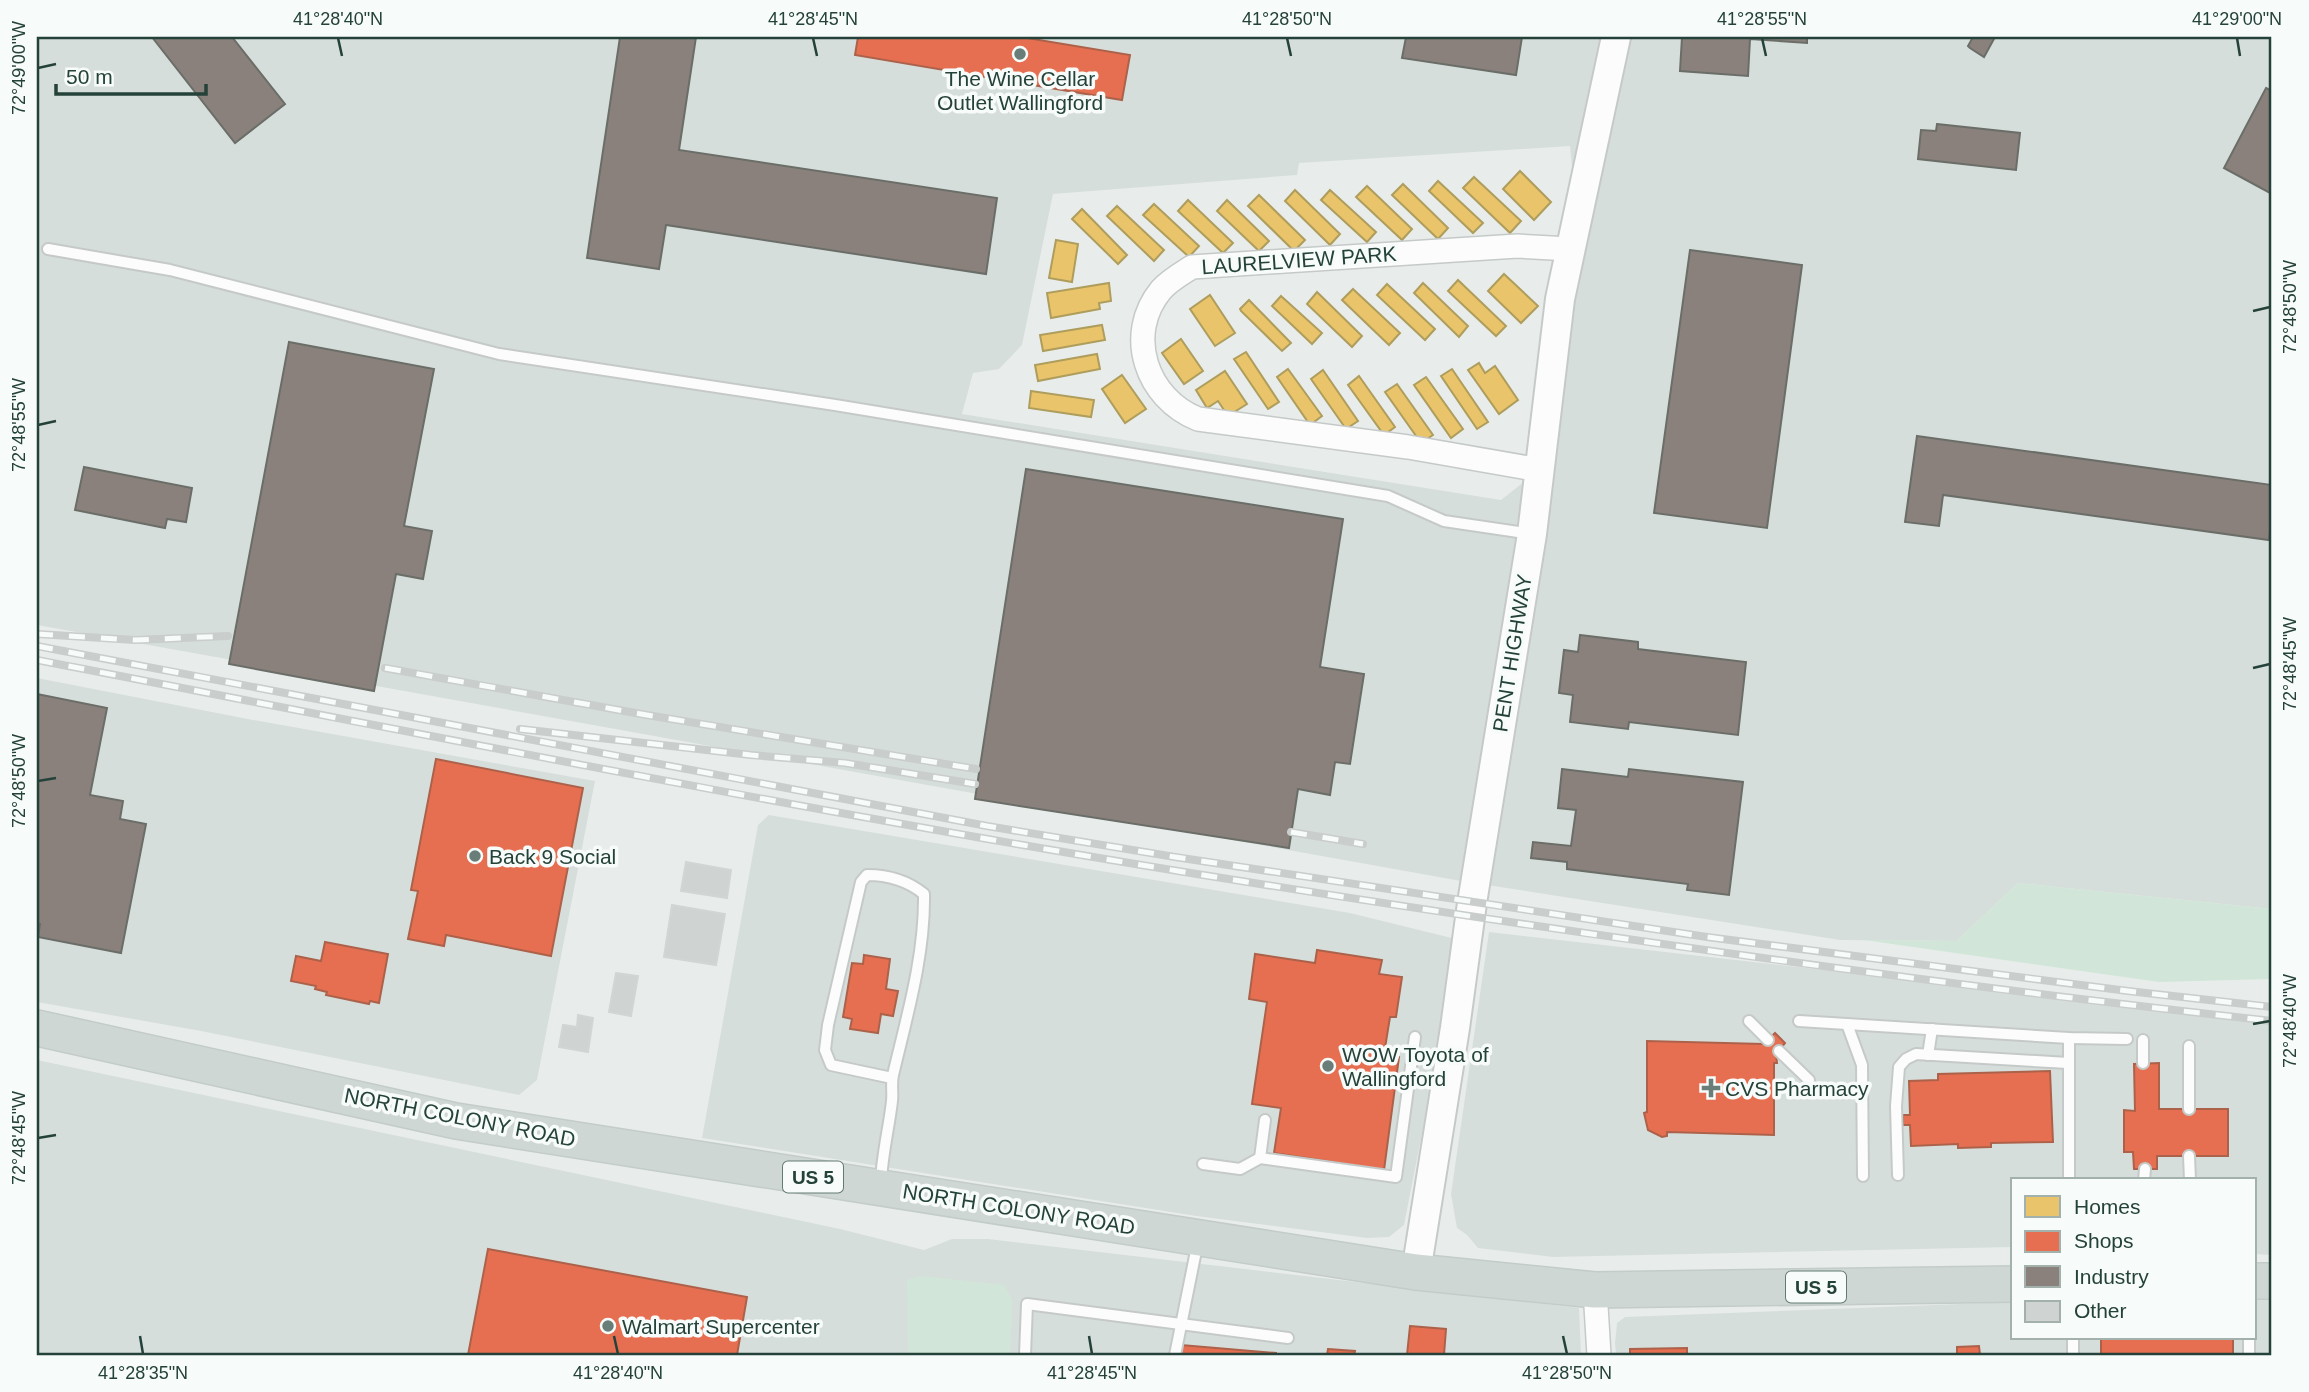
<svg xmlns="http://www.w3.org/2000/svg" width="2309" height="1392" font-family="Helvetica,sans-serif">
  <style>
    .built { fill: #d6dedb; fill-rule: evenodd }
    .green { fill: #d1e6d8 }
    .homes { fill: #e9c46a; stroke: #ae9d5c; stroke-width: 2 }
    .shops { fill: #e76f51; stroke: #ac624a; stroke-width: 2 }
    .industry { fill: #8a817c; stroke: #6b6e68; stroke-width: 2 }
    .building { fill: #cfd4d2; stroke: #d1d6d4; stroke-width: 2 }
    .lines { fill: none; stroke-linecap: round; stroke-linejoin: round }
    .service-casing { stroke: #c5cac8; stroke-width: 14 }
    .minor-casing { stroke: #c5cac8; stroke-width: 26 }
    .tertiary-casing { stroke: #c5cac8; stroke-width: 32 }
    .primary-casing { stroke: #c3ccc9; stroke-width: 38 }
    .service { stroke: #fcfcfc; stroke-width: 10 }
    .minor { stroke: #fcfcfc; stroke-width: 23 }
    .tertiary { stroke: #fcfcfc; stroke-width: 28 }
    .primary { stroke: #cfd7d5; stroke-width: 35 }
    .rail-casing { stroke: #c9cdcc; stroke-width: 8 }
    .rail { stroke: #f7fbf9; stroke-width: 5; stroke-dasharray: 16; stroke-linecap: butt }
    .ticks { fill: none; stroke: #24423a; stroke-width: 2.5 }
    .poi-dot { fill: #697e78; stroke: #f7fbf9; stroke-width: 2.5 }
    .labels { text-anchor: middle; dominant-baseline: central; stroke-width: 7; stroke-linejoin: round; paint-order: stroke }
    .shield { fill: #f7fbf9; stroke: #637a73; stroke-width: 2 }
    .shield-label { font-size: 19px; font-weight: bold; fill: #24423a }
    .poi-label { font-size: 21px; fill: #24423a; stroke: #f7fbf9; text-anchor: start }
    .street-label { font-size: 21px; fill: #24423a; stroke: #f7fbf9 }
    .neatline { fill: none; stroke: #24423a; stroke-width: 2.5 }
    .ticks-label { font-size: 18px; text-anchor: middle; fill: #24423a }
  </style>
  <rect width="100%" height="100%" fill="#e8edeb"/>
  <g class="built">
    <path d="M37,37h2235v872l-254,-26 -61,58 -117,-1 -379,-59 -1424,-256zM1570,146l3,31 -48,304 -24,19 -539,-86 11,-41 26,-4 23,-24 31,-151 244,-19 2,-12z"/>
    <polygon points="37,678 248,719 595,781 537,1080 519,1095 201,1031 37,1002"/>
    <polygon points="769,815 1350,913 1460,940 1404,1225 1389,1237 1367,1238 1196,1216 702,1138 758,825"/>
    <polygon points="1489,932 2272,1021 2272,1255 2255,1254 2255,1180 2013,1180 2013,1247 1553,1257 1478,1248 1467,1235 1457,1228 1451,1194"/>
    <polygon points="37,1060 840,1229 924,1250 952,1239 988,1239 1579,1308 1581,1355 37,1355"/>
    <polygon points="2255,1299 2272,1299 2272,1355 1616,1355 1615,1343 1617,1323 1625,1317 2013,1302 2013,1338 2255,1338"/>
  </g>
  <g class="green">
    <polygon points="2018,883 2272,909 2272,979 2159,982 1864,940 1957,941"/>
    <polygon points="921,1276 1004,1285 1012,1300 1010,1355 908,1355 907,1280"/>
  </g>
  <g class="homes">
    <polygon points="1520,171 1551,202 1534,220 1503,189"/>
    <polygon points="1474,177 1521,221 1510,233 1463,188"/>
    <polygon points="1438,181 1483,223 1473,233 1429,191"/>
    <polygon points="1403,184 1448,228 1438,239 1392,195"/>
    <polygon points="1367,186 1412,229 1402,240 1356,197"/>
    <polygon points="1295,190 1340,234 1330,245 1285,201"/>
    <polygon points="1330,190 1376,232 1367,242 1321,200"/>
    <polygon points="1259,195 1305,240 1294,251 1248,206"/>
    <polygon points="1188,200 1233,243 1223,253 1178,211"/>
    <polygon points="1227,200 1269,241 1259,251 1217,211"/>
    <polygon points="1154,204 1199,246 1189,257 1143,215"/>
    <polygon points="1117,206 1164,250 1154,261 1107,216"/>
    <polygon points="1082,209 1127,255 1118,264 1072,219"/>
    <polygon points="1056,240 1078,244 1072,282 1049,278"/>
    <polygon points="1504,274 1538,306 1521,323 1488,291"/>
    <polygon points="1458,280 1506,326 1496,336 1448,291"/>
    <polygon points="1109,283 1111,301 1099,303 1100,309 1051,318 1047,293"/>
    <polygon points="1423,283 1468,326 1459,337 1414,293"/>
    <polygon points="1387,284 1435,329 1425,340 1377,295"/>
    <polygon points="1353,289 1400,333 1389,345 1342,300"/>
    <polygon points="1317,292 1362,336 1352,347 1307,304"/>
    <polygon points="1210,295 1235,333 1215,346 1190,309"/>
    <polygon points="1281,296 1322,333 1312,344 1272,306"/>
    <polygon points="1249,300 1291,343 1282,351 1241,311 1240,309"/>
    <polygon points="1102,325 1105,340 1043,351 1040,335"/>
    <polygon points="1181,339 1203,371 1184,384 1162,353"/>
    <polygon points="1246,352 1279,402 1268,409 1234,359"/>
    <polygon points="1097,354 1100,369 1038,381 1035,365"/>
    <polygon points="1479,363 1485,373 1495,366 1518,400 1499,414 1468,370"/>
    <polygon points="1288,369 1322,416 1310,425 1277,377"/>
    <polygon points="1452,369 1488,422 1477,429 1441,376"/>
    <polygon points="1323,370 1358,421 1346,429 1311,379"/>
    <polygon points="1225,371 1247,404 1228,416 1218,401 1207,408 1196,390"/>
    <polygon points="1122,375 1146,409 1125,423 1102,389"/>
    <polygon points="1359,376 1395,427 1384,435 1348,385"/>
    <polygon points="1426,377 1463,429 1451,438 1414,385"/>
    <polygon points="1397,384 1433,435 1421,443 1385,392"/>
    <polygon points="1031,391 1094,400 1091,417 1029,408"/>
  </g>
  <g class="shops">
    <polygon points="858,37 1021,37 1130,55 1122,100 855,55"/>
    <polygon points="436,759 583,788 551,956 446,935 444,946 408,939 418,891 411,890"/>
    <polygon points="325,942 388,954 379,1003 370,1001 369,1004 326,995 327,992 315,989 316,986 291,981 296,956 321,961"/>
    <polygon points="1317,950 1382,960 1379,974 1402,977 1396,1017 1390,1017 1384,1054 1399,1057 1384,1170 1274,1153 1281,1108 1252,1104 1267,1002 1249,999 1255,954 1315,963"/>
    <polygon points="864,955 890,959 886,989 898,991 893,1016 881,1014 878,1033 850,1029 852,1019 843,1017 852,963 863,964"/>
    <polygon points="1775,1033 1785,1043 1776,1054 1777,1063 1774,1063 1774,1135 1667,1132 1667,1136 1662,1137 1648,1130 1644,1113 1647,1112 1647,1041 1764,1044"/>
    <polygon points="2159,1063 2159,1109 2228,1109 2228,1156 2157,1156 2157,1169 2134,1169 2133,1152 2124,1152 2124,1110 2135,1111 2134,1064"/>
    <polygon points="2050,1071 2053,1142 1991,1143 1991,1147 1958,1148 1958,1144 1911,1146 1910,1125 1903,1125 1903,1115 1910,1115 1909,1081 1938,1080 1938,1074"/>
    <polygon points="488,1249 747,1297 737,1355 468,1355"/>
    <polygon points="1410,1326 1446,1329 1444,1355 1407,1355"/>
    <polygon points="2101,1338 2233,1339 2233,1355 2101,1355"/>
    <polygon points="1181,1345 1276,1353 1276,1355 1180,1355"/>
    <polygon points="1979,1346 1980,1355 1957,1355 1957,1347"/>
    <polygon points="1687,1348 1687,1355 1630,1355 1630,1349"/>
    <polygon points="1328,1349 1355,1351 1354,1355 1327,1355"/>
  </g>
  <g class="industry">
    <polygon points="152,37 232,37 285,104 235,143"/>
    <polygon points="620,37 696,37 679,150 997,198 986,274 666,225 659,269 587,258"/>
    <polygon points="1406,37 1522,37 1516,75 1402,58"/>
    <polygon points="1682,37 1807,37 1807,43 1750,39 1748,76 1680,71"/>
    <polygon points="1973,37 1995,37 1984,57 1970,48 1968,46"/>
    <polygon points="2266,88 2272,91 2272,194 2224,168"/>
    <polygon points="1937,124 2020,133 2016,170 1918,159 1921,130 1936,131"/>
    <polygon points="1690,250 1802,265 1767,528 1654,513"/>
    <polygon points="289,342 434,369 404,526 432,531 423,579 396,574 374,691 229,664"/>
    <polygon points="1917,436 2272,485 2272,514 2269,540 1943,495 1939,526 1905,522"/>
    <polygon points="84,467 192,488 186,522 167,519 165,528 75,510"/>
    <polygon points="1026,469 1343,519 1320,667 1364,674 1350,764 1335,762 1330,795 1298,789 1289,848 975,799"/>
    <polygon points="1580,635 1638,642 1638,649 1746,662 1738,735 1629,722 1628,729 1570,722 1573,695 1559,693 1564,650 1578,652"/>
    <polygon points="37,694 107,708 90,795 123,801 120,819 146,824 121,953 38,937 40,924 37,923"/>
    <polygon points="1562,769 1628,777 1629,769 1743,782 1729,895 1687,890 1688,884 1567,869 1567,862 1531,858 1533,842 1571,846 1576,810 1558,808"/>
  </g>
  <g class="building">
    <polygon points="686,862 731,870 727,898 681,891"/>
    <polygon points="672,905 725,914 716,965 664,957"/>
    <polygon points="616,973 638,976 631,1016 609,1012"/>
    <polygon points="578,1015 593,1018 588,1052 559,1047 563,1025 577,1027"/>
  </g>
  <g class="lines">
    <g class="service-casing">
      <g id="service">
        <polyline points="48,249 170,270 499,354 835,405 1388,496 1444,521 1532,534"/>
        <polyline points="1749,1021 1768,1040"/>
        <polyline points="1799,1021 2069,1038 2127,1039"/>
        <polyline points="1847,1024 1862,1065 1863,1176"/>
        <polyline points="2143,1040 2143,1063"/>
        <polyline points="2189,1046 2189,1109"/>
        <polyline points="1779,1051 1809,1080"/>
        <polyline points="1928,1055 1932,1029"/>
        <polyline points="2189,1156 2190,1180"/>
        <polyline points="1260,1158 1265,1120"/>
        <polyline points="1203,1164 1240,1169 1260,1158 1396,1177 1415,1037"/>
        <polyline points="1898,1175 1896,1106 1899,1067 1906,1059 1916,1054 2068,1063"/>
        <polyline points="2069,1180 2069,1038"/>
        <polyline points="2144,1180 2145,1169"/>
        <path d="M881,1182c1,-28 8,-54 11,-81 1,-8 -1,-18 1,-26 14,-59 32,-120 31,-181 -16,-13 -36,-19 -57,-19l-6,7 -33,143 -3,25 6,15 61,13"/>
        <polyline points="2073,1338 2073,1355"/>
        <polyline points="2249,1338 2249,1355"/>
        <polyline points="1025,1355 1027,1304 1288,1338"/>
        <polyline points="1175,1355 1198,1241"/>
      </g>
    </g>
    <g class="minor-casing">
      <g id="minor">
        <path d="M1540,470l-132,-23 -210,-28c-51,-20 -74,-84 -37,-129 9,-10 20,-16 31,-23l325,-21 53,3"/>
        <polyline points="1595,1290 1599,1355"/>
      </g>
    </g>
    <g class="tertiary-casing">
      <polyline id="tertiary" points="1416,1272 1455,1028 1472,903 1532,534 1560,299 1616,37"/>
    </g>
    <g class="primary-casing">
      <g id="primary">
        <polyline points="37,1028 456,1121 1416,1272 1595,1290 2013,1284"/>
        <polyline points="2255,1281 2272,1281"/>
      </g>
    </g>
    <use href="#service" class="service"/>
    <use href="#minor" class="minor"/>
    <use href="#tertiary" class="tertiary"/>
    <use href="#primary" class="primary"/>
    <g class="rail-casing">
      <g id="rail">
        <polyline points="37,634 135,640 228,636"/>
        <polyline points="37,646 987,826 1175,857 1707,937 2128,991 2272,1007"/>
        <path d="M37,660c380,73 759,149 1141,211 364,58 728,110 1094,150"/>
        <polyline points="385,668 641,714 976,769"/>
        <polyline points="520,729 751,755 845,763 975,784"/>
        <polyline points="1291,832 1363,844"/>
      </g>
    </g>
    <use href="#rail" class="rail"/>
  </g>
  <path class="ticks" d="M338,38l4,18M813,38l4,18M1287,38l4,18M1762,38l4,18M2237,38l3,18M38,68l18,-4M2253,311l17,-4M38,425l18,-4M2253,668l17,-4M38,781l18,-3M2253,1024l17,-3M38,1138l18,-3M140,1336l3,18M614,1336l4,18M1089,1336l3,18M1563,1336l4,18"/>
  <g class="poi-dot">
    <circle cx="1020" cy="54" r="7"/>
    <circle cx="475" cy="856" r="7"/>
    <circle cx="1328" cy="1066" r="7"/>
    <path d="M1707.5 1077.5h7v7h7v7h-7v7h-7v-7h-7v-7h7z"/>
    <circle cx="608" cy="1326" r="7"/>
  </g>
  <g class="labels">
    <g class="shield">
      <rect x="783" y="1161.5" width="60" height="31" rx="5"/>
      <rect x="1786" y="1271.5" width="60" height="31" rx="5"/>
    </g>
    <g class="shield-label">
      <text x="813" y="1177">US 5</text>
      <text x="1816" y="1287">US 5</text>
    </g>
    <g class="poi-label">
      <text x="1020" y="78" text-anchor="middle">The Wine Cellar<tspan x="1020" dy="24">Outlet Wallingford</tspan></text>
      <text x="489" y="856">Back 9 Social</text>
      <text x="1342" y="1054">WOW Toyota of<tspan x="1342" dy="24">Wallingford</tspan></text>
      <text x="1725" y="1088">CVS Pharmacy</text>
      <text x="622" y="1326">Walmart Supercenter</text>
    </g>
    <g class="street-label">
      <text transform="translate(1299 260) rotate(-4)">LAURELVIEW PARK</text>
      <text transform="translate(1512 653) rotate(-81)">PENT HIGHWAY</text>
      <text transform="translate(460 1117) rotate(11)">NORTH COLONY ROAD</text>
      <text transform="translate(1019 1209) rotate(9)">NORTH COLONY ROAD</text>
    </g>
  </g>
  <rect width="2309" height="1392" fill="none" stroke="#f7fbf9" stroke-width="77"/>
  <rect x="2011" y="1178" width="245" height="161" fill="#f7fbf9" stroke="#a3b1ad" stroke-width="2"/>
  <rect x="2025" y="1196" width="35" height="21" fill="#e9c46a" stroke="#a3b1ad" stroke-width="2"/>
  <text x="2074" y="1214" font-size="21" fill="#24423a">Homes</text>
  <rect x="2025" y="1231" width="35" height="21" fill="#e76f51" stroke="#a3b1ad" stroke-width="2"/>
  <text x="2074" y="1248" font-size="21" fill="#24423a">Shops</text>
  <rect x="2025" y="1266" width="35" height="21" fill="#8a817c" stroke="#a3b1ad" stroke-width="2"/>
  <text x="2074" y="1284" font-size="21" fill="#24423a">Industry</text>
  <rect x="2025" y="1301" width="35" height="21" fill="#cfd4d2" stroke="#a3b1ad" stroke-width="2"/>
  <text x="2074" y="1318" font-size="21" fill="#24423a">Other</text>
  <path d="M56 84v10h150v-10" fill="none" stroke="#24423a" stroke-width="3.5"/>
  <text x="66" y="84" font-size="21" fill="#24423a" stroke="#f7fbf9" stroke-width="5" paint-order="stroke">50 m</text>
  <rect x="38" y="38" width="2232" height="1316" class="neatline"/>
  <g class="ticks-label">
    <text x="338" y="25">41°28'40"N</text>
    <text x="813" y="25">41°28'45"N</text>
    <text x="1287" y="25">41°28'50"N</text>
    <text x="1762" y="25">41°28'55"N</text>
    <text x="2237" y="25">41°29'00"N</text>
    <text transform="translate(19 68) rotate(-90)" y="6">72°49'00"W</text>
    <text transform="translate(2290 307) rotate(-90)" y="6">72°48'50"W</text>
    <text transform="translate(19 425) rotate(-90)" y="6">72°48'55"W</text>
    <text transform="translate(2290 664) rotate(-90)" y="6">72°48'45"W</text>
    <text transform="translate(19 781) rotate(-90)" y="6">72°48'50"W</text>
    <text transform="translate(2290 1021) rotate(-90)" y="6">72°48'40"W</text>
    <text transform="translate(19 1138) rotate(-90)" y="6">72°48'45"W</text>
    <text x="143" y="1379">41°28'35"N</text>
    <text x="618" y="1379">41°28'40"N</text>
    <text x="1092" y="1379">41°28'45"N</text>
    <text x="1567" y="1379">41°28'50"N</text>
  </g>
</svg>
